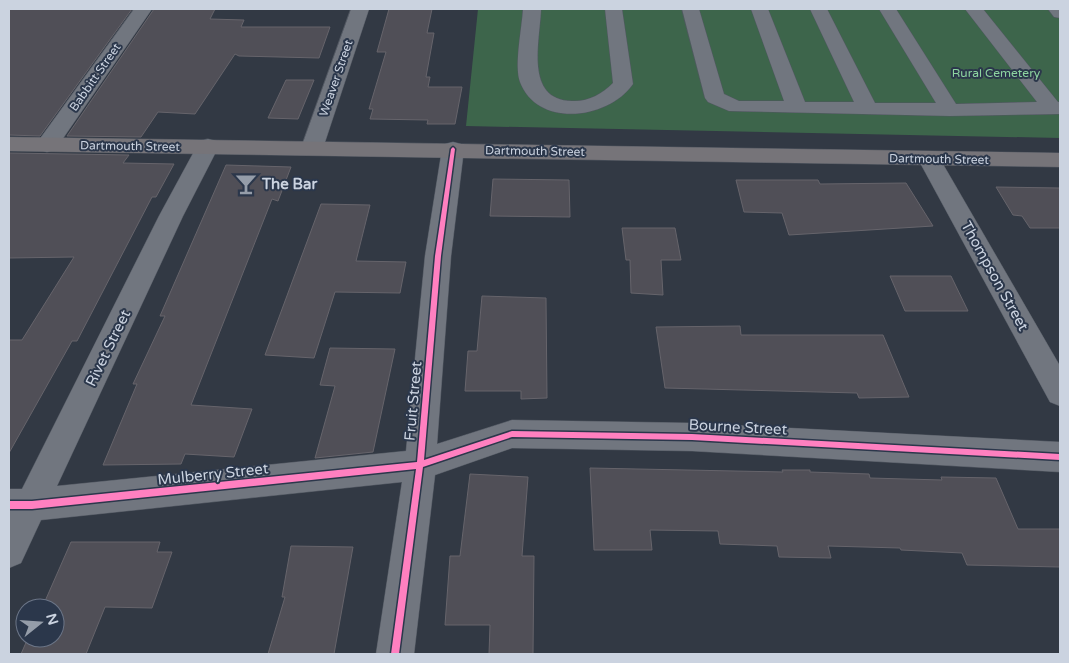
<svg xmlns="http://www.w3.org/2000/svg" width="1069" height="663" font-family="'Varela Round',sans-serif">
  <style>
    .green { fill: #3d654b }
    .building { fill: #504f57; stroke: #66646b }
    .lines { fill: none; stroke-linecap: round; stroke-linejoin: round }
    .minor-casing { stroke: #515761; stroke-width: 1 }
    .major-casing { stroke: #515761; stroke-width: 1 }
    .minor { fill: #71767f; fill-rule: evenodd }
    .major { fill: #767479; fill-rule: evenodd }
    .cycleway-casing { stroke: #2b374b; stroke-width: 3 }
    .cycleway { fill: #ff80c0; fill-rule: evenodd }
    .labels { text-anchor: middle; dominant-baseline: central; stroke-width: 4; stroke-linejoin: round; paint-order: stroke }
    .far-park-label { font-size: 12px; fill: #8dd4a0; stroke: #2b374b }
    .far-street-label { font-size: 12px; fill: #cbd3e0; stroke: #2b374b }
    .poi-label { font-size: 15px; font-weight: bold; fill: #cbd3e0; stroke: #2b374b; text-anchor: start }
    .street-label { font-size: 15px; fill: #cbd3e0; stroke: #2b374b }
  </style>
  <rect width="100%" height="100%" fill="#323944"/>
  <polygon class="green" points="478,9 1060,9 1060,138 466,126"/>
  <g class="building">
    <polygon points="9,9 132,9 40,136 9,135"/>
    <polygon points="154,9 215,9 210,19 244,20 241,27 330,27 319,58 239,56 235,54 195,114 158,112 141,137 67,136"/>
    <polygon points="389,9 432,9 427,33 434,33 426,77 430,77 428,87 462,87 455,124 427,124 428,120 370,119 373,109 369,109 386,52 377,52"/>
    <polygon points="286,80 314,80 298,119 268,118"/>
    <polygon points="9,153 129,155 123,163 174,164 156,197 152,197 77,341 72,341 9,453 9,340 22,340 74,257 9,258"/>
    <polygon points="226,165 291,167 278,201 272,199 191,405 252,409 234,457 185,454 181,464 103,465 137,384 133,384 165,316 160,316"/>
    <polygon points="493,179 569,180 570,217 490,216"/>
    <polygon points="736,180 818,180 820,184 906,183 933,226 789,235 782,213 744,212"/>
    <polygon points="996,187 1060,188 1060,228 1030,228 1022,216 1013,215"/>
    <polygon points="321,204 370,205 356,261 406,262 400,293 335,292 314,358 265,355"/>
    <polygon points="622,228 675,228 681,260 661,260 663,295 631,293 630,260 626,260"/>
    <polygon points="890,276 951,276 968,311 905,311"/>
    <polygon points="482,296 546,298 547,398 521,399 521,391 465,391 468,351 477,351"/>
    <polygon points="740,326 741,335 883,335 909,397 859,398 857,393 665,388 656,327"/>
    <polygon points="330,348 395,349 373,452 315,458 335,386 320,385"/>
    <polygon points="590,468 783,472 782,470 810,470 810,472 869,474 870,478 942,480 941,477 996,478 1018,529 1060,529 1060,567 967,565 962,553 901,550 900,548 828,546 831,558 779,557 777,546 720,544 718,531 650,530 652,550 594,550"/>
    <polygon points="470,474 528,477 522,556 534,556 533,654 489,654 490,625 445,625 450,556 460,556"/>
    <polygon points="71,542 160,542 157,552 172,552 152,608 105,607 86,654 21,654 28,638 55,638 55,608 42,608"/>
    <polygon points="291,546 353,547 334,654 268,654 285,597 282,597"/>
  </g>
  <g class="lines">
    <g class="minor-casing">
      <g id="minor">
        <polygon points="134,9 152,9 55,150 47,152 39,150 36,145 39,140"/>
        <polygon points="351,9 369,9 323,148 320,153 312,155 304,153 301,148"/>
        <path d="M523,9h18c-1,32 -17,91 31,92 16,1 30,-7 41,-18l-8,-74h17l11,75c-24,35 -95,45 -113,-2 -6,-17 2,-54 3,-73z"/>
        <polygon points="682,9 699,9 724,94 739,101 784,101 751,9 768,9 805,102 854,102 810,9 827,9 875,103 936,103 879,9 896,9 956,104 1037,102 965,9 983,9 1058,102 1060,102 1060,114 950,116 729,111 708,102 705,98"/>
        <polygon points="1048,9 1060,9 1060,18 1054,17"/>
        <polygon points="208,139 216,141 219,146 183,216 57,486 406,451 425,256 442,149 445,144 453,142 461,144 464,149 451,256 437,444 512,420 692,423 1060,442 1060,472 692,451 512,448 435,475 414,654 376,654 402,482 41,520 21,563 9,568 9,489 22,489 159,216 197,146 200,141"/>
        <polygon points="929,152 937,154 940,159 1060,366 1060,406 1050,402 918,159 921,154"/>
      </g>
    </g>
    <g class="major-casing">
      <polygon id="major" points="9,137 1060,153 1060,167 9,151"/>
    </g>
    <use href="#minor" class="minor"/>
    <use href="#major" class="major"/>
    <g class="cycleway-casing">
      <polygon id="cycleway" points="453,147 455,149 441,256 424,460 512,431 692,434 1060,454 1060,460 692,440 512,437 423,467 399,654 391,654 416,469 32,509 9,509 9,501 32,501 417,462 435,256 451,149"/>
    </g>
    <use href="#cycleway" class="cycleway"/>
  </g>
  <defs>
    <g id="bar-bare" transform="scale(1.725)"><path d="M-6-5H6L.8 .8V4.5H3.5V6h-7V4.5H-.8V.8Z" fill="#959da9" stroke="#2b374b" stroke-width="2.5" paint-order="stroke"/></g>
  </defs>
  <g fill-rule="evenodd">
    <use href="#bar-bare" x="246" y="184"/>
  </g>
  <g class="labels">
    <g class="far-park-label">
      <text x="996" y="73">Rural Cemetery</text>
    </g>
    <g class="far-street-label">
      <text transform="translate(95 77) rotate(-55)">Babbitt Street</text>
      <text transform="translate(336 78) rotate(-71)">Weaver Street</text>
      <text transform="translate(130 146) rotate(1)">Dartmouth Street</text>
      <text transform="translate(535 151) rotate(1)">Dartmouth Street</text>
      <text transform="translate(939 159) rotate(1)">Dartmouth Street</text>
    </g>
    <g class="poi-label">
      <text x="262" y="184">The Bar</text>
    </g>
    <g class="street-label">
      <text transform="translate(995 276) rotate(61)">Thompson Street</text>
      <text transform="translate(108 348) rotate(-64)">Rivet Street</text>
      <text transform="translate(413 401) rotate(-85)">Fruit Street</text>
      <text transform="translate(738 427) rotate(3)">Bourne Street</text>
      <text transform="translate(213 474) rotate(-6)">Mulberry Street</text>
    </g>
  </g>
  <rect width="1069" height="663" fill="none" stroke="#cbd3e0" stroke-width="20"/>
  <g transform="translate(40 623) rotate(73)"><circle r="24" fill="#2b374b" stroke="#6b7587"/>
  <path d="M0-4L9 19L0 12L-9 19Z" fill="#959da9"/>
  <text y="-8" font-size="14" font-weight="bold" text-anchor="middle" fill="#cbd3e0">N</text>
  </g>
</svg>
